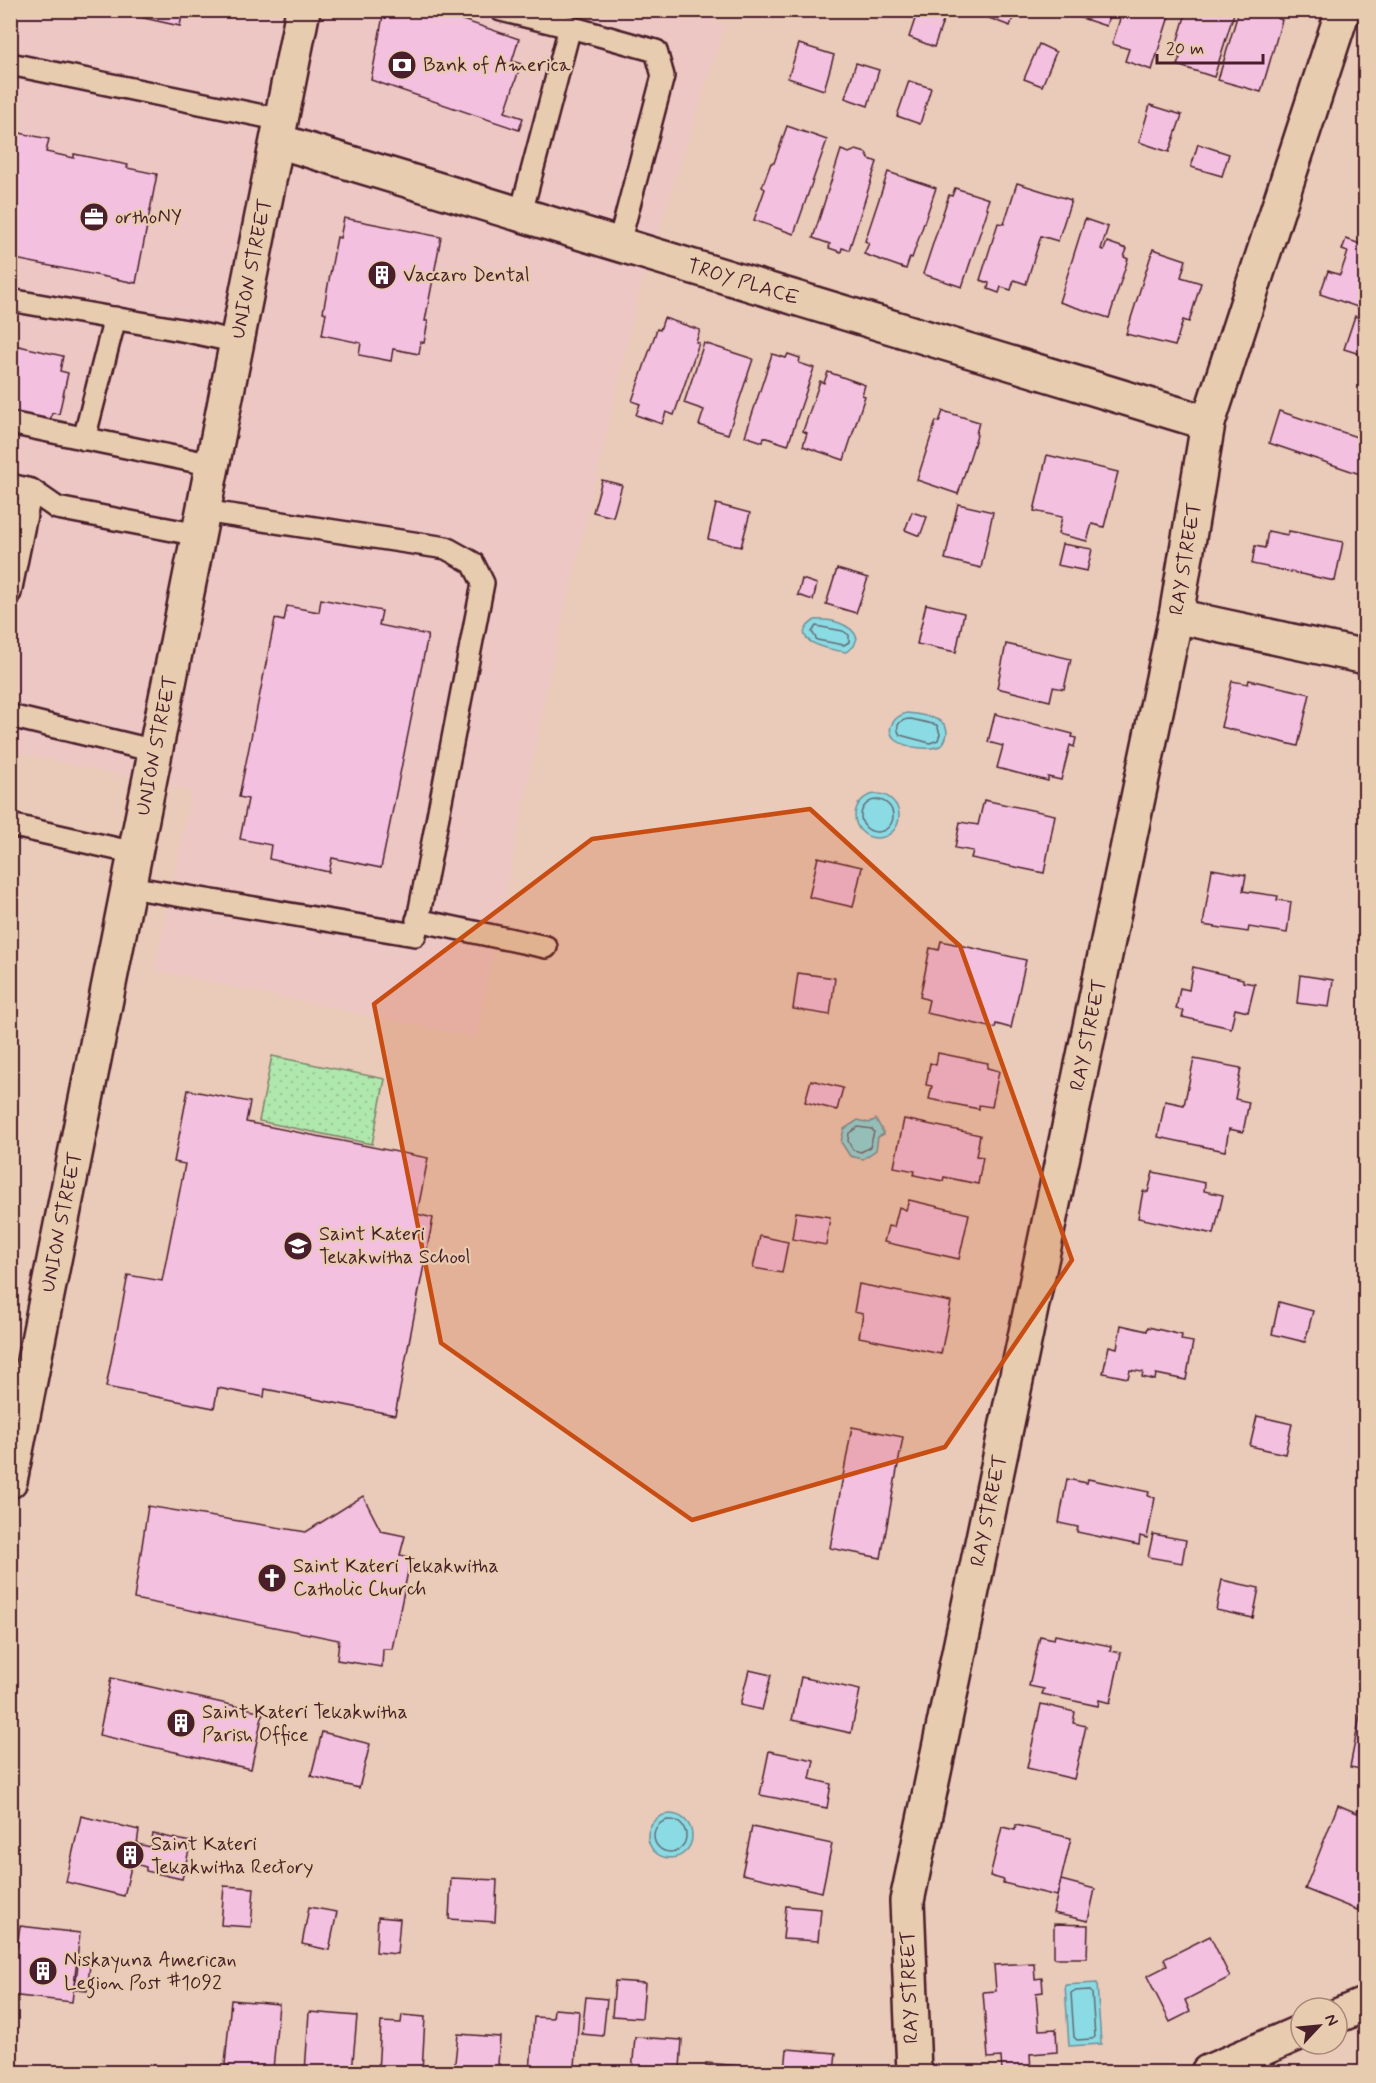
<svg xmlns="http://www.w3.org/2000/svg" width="1376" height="2083" font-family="Mynerve,sans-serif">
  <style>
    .built { fill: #edc7c4 }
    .park { fill: url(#park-dots); stroke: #7c846c; stroke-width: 1.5 }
    .water { fill: #8adbe3; stroke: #709099; stroke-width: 1.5 }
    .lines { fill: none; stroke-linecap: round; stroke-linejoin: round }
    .shore { stroke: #646a75; stroke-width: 1.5 }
    .building { fill: #f3c0df; stroke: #4a1f2b; stroke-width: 1.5 }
    .service-casing { stroke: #4a1f2b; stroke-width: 26 }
    .minor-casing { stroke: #4a1f2b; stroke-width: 38 }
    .secondary-casing { stroke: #4a1f2b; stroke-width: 38 }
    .service { stroke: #e8ccaf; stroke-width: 21 }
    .minor { stroke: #e8ccaf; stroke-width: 33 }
    .secondary { stroke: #e8ccaf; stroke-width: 33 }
    .marked { fill: #c84d12; fill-opacity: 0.2; stroke: #c84d12; stroke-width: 4.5; stroke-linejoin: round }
    .labels { text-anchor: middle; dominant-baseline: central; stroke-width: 4.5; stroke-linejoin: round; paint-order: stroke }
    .poi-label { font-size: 20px; fill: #4a1f2b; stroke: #e8ccaf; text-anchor: start }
    .street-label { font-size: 20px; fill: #4a1f2b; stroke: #e8ccaf }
  </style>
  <defs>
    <pattern id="park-dots" width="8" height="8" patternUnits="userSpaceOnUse" patternTransform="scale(1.5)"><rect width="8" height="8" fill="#afe8ac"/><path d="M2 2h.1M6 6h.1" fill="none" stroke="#98c794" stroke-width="1.8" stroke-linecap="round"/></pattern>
  </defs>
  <rect width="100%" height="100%" fill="#eacab9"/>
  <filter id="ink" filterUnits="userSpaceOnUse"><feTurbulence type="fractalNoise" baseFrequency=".0167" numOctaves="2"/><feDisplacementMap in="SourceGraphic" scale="12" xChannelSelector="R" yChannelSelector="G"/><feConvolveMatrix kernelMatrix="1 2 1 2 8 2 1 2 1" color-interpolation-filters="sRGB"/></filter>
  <g filter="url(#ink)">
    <polygon class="built" points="685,10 725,25 640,289 549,679 476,1038 155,970 192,791 11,751 10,11"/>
    <polygon class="park" points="272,1056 385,1079 372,1144 259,1121"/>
    <g class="water">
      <path d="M815,620c15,-1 36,3 42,18l-3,8 -8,6c-14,-2 -63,-11 -31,-32z"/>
      <path d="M907,713c18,2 53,6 35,32 -11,6 -36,3 -46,-5 -13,-11 -1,-24 11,-27z"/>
      <circle cx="877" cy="816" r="22"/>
      <polygon points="876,1119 884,1134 878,1137 876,1150 863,1159 850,1156 841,1142 844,1129 858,1120 869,1123"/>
      <circle cx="670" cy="1836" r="22"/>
      <polygon points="1097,1983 1101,2044 1069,2046 1065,1985"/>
    </g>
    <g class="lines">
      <g class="shore">
        <polygon points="816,626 843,631 849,635 849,642 844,645 817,640 812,632"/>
        <path d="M911,719l26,6 3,9 -2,6 -8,3 -30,-8c-6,-10 0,-16 11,-16z"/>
        <circle cx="877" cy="816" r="16"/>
        <polygon points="858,1127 872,1129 874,1132 870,1147 861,1152 853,1150 848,1141 849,1133"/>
        <circle cx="670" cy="1836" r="16"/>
        <polygon points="1089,1990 1092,1993 1095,2037 1092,2039 1077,2040 1074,2037 1071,1993 1074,1991"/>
      </g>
    </g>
    <g class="building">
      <polygon points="108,10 183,10 180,26"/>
      <polygon points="384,10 433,10 519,39 512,61 521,64 505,112 523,118 519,130 371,80"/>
      <polygon points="918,10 947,10 934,47 909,37"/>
      <polygon points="968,10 1016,10 1010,26"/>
      <polygon points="1063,10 1111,10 1106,26 1063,12"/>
      <polygon points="1123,10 1171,10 1152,70 1125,61 1129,49 1112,44"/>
      <polygon points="1187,10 1235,10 1214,77 1177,65 1180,58 1173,56"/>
      <polygon points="1239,10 1279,10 1277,18 1282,20 1261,92 1218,80"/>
      <polygon points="799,44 834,55 824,90 788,78"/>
      <polygon points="1039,44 1056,52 1042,86 1024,79"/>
      <polygon points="856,63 879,70 868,106 845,98"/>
      <polygon points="909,81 931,88 920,124 897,116"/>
      <polygon points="1150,105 1182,115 1169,152 1139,142"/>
      <polygon points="787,126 827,140 794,234 754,220 765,189 762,187 771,163 774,163"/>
      <polygon points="10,131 49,139 46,152 74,158 74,154 128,165 127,168 157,174 136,283 10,258"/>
      <polygon points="1198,144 1229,154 1222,176 1191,167"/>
      <polygon points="841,150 849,153 856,150 866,153 869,159 877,162 849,250 842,248 841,252 829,248 830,244 813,238"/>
      <polygon points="888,172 936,188 912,258 910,257 906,269 864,254 869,243 865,241"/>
      <polygon points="1017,183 1071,200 1058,241 1041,236 1026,284 1014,280 1011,290 1001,287 999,293 988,289 989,283 980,280 998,223 1004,224"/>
      <polygon points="955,188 989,199 986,207 988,209 962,287 923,274 949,195 952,196"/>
      <polygon points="344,218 441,237 425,321 428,321 424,343 421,342 419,354 393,349 391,361 359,355 361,343 322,335 326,313 323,312 337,237 340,238"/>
      <polygon points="1085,219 1108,227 1101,249 1104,250 1107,242 1127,249 1124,257 1128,259 1109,318 1059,302"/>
      <polygon points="1346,239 1366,246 1366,310 1320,294 1328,271 1340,275 1348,252 1342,250"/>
      <polygon points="1153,249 1186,260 1181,277 1201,283 1189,322 1183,320 1175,346 1126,334"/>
      <polygon points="1355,316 1366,319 1366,356 1344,349"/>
      <polygon points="664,318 700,330 696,342 699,343 674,415 666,412 662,424 636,415 640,404 632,401 657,329 660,330"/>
      <polygon points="704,343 753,359 728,434 699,425 704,410 684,403"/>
      <polygon points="10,344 63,356 60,371 68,373 59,414 52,413 49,427 10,419 10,402 14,387 10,386"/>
      <polygon points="772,354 786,358 788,354 800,358 799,363 814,368 788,445 764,437 763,442 745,436"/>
      <polygon points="828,372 865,385 862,395 865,396 844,460 803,446 807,433 803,431 820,381 824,383"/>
      <polygon points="943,411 979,422 976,434 977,435 958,494 917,480 936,421 939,422"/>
      <polygon points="1279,411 1366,440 1366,457 1360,474 1269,443"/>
      <polygon points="1047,455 1118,472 1104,527 1092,524 1087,541 1058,534 1062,517 1034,511"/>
      <polygon points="602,480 622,485 613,517 593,512"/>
      <polygon points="716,504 750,513 741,547 708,539"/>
      <polygon points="958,504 993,512 981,568 945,559"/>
      <polygon points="912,512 927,517 920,536 905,530"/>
      <polygon points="1268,531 1288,535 1289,531 1343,542 1335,581 1252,564 1255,546 1265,548"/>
      <polygon points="1062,544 1092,549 1087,571 1057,565"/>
      <polygon points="837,569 868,578 856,613 826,604"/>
      <polygon points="802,579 817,584 813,600 798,595"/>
      <polygon points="321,599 382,611 379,625 428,635 381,868 332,858 329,872 269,859 271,845 240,839 248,799 239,797 275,619 284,621 287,606 319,612"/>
      <polygon points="926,604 964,613 956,652 917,644"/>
      <polygon points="1006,644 1071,659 1064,689 1053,687 1050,701 997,688"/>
      <polygon points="1249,680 1310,694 1298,746 1221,727 1232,681 1248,684"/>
      <polygon points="995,714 1073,734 1072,737 1076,738 1074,747 1070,745 1061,780 1048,777 1048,781 997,768 1003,746 988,742"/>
      <polygon points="984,800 1055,815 1044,873 971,858 973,851 955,848 960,822 978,825"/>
      <polygon points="818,857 862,867 853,907 809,897"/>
      <polygon points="1212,869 1246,875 1243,891 1278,896 1277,900 1291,902 1287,933 1249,927 1248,932 1203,925"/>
      <polygon points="941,941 1026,960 1011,1028 996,1024 995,1028 926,1013 929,1000 920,997 930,948 939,950"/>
      <polygon points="1193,967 1243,979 1243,982 1255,984 1248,1012 1235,1009 1231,1028 1182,1017 1184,1011 1176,1009 1180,988 1189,990"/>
      <polygon points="798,973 835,978 830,1015 793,1009"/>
      <polygon points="1300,975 1333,980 1329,1007 1297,1003"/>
      <polygon points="938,1053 988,1063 987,1068 999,1071 992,1107 979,1105 979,1109 929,1099 932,1086 926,1085 930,1063 936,1065"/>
      <polygon points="1194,1059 1241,1068 1235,1099 1249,1102 1243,1132 1229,1129 1225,1151 1158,1137 1165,1101 1184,1105"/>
      <polygon points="811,1080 843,1088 837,1110 805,1102"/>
      <polygon points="188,1090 250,1102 246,1122 428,1158 417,1214 433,1218 395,1415 265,1389 264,1397 218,1388 214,1408 106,1387 128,1275 162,1281 185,1164 174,1162"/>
      <polygon points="904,1119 980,1135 976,1156 983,1157 978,1184 944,1177 943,1181 914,1175 915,1171 894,1167"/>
      <polygon points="1153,1172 1205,1183 1204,1191 1223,1195 1214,1234 1138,1218 1143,1191 1148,1192"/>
      <polygon points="909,1200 969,1214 959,1259 884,1242 888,1226 894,1227 899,1207 906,1210"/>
      <polygon points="796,1212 830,1217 826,1245 792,1239"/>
      <polygon points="760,1236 788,1242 782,1273 753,1268"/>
      <polygon points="859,1284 951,1302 941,1354 859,1337 863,1314 854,1312"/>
      <polygon points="1279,1302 1313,1311 1305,1342 1272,1334"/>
      <polygon points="1121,1325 1147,1331 1148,1327 1182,1335 1181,1340 1193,1342 1186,1380 1156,1374 1155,1380 1142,1377 1143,1372 1130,1370 1128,1378 1103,1373 1109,1346 1117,1348"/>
      <polygon points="1257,1416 1292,1424 1285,1454 1250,1446"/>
      <polygon points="852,1427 903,1437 881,1558 830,1548"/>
      <polygon points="1067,1479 1087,1483 1088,1479 1149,1492 1148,1496 1155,1498 1147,1538 1140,1536 1139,1545 1077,1532 1078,1527 1059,1523"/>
      <polygon points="363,1496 381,1531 405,1536 400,1555 411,1557 392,1649 383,1649 382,1667 337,1660 339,1640 134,1599 148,1506 306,1532"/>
      <polygon points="1153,1534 1186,1540 1182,1563 1148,1557"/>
      <polygon points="1222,1580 1259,1588 1253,1618 1216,1610"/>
      <polygon points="1055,1635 1111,1646 1110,1651 1121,1653 1110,1703 1099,1700 1098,1706 1042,1694 1044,1689 1029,1686 1040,1636 1054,1639"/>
      <polygon points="749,1670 771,1675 762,1710 740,1705"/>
      <polygon points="801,1677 860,1690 851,1733 792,1720"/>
      <polygon points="111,1678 263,1712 251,1769 99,1735"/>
      <polygon points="1366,1685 1366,1770 1350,1767"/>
      <polygon points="1041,1704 1075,1712 1073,1723 1086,1726 1074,1779 1027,1768"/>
      <polygon points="322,1732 370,1744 359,1788 311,1776"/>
      <polygon points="769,1751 814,1760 810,1779 831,1784 827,1808 760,1795"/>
      <polygon points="1338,1805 1357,1813 1358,1810 1366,1813 1366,1889 1357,1910 1305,1889"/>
      <polygon points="81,1816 139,1830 137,1844 151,1847 153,1834 191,1842 182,1879 146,1871 146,1867 132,1863 124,1896 66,1882"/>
      <polygon points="1016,1825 1071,1838 1057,1896 1003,1883 1004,1880 990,1876 1002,1827 1015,1830"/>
      <polygon points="752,1827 832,1844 822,1892 742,1874"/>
      <polygon points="451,1878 497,1880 495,1922 449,1919"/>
      <polygon points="1061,1880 1095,1889 1088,1921 1053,1913"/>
      <polygon points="224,1886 254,1888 251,1927 221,1925"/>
      <polygon points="786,1906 821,1909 818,1941 783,1939"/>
      <polygon points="309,1907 337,1912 329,1950 302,1944"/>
      <polygon points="378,1917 400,1919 397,1954 376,1952"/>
      <polygon points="1054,1924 1088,1925 1087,1958 1054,1958"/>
      <polygon points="20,1926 80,1933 72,2002 10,1995 10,1947 17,1947"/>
      <polygon points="1210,1936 1230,1977 1185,2000 1190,2012 1170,2022 1147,1976 1167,1966 1164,1959"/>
      <polygon points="1034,1963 1035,1979 1042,1978 1043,1992 1036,1993 1039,2030 1056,2029 1057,2052 1030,2054 1031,2072 1002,2072 1001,2057 988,2058 983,1992 996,1991 994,1965"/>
      <polygon points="78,1964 90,1965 87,1991 75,1990"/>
      <polygon points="615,1981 645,1983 642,2018 612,2016"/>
      <polygon points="586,1997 607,1999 603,2036 582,2034"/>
      <polygon points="231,2000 279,2004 273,2069 270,2069 270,2072 228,2072 229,2065 225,2065"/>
      <polygon points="554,2009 579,2011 575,2067 587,2068 587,2072 530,2072 534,2017 553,2018"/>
      <polygon points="309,2012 357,2016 352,2072 305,2072"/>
      <polygon points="402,2015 425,2017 422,2072 378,2072 381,2022 401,2023"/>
      <polygon points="458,2034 500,2037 498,2064 501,2065 500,2072 454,2072"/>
      <polygon points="635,2037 682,2040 680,2068 682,2069 682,2072 632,2072"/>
      <polygon points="787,2049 836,2053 834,2072 785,2072"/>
      <polygon points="706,2063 753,2067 753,2072 706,2072"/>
    </g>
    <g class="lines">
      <g class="service-casing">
        <g id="service">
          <polyline points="501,10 570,27"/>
          <polyline points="10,64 282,120"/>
          <polyline points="521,213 570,27 656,51 663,76 619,243"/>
          <polyline points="10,300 187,331 238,342"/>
          <polyline points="10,423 213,465"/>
          <polyline points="84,439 115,318"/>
          <polyline points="10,485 31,490 57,508 199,535"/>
          <polyline points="10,593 31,490"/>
          <polyline points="10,716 155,751"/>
          <polyline points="10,825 135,853"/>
          <polyline points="129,887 415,935 483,583 473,563 446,548 203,511"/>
          <polyline points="417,920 546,947"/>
        </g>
      </g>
      <g class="minor-casing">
        <g id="minor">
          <path id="s1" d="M278,141l930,282"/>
          <polyline points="1176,616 1366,657"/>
          <polyline points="1337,2016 1366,2004"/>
          <path id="s2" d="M914,2072l-7,-171 269,-1285 32,-193 135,-413"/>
          <polyline points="1208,2072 1301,2032"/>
        </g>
      </g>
      <g class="secondary-casing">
        <g id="secondary">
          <path id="s3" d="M10,1481l293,-1471"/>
        </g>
      </g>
      <use href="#service" class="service"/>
      <use href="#minor" class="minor"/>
      <use href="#secondary" class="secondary"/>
    </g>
  </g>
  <path class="marked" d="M810,809l150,137 112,314 -127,187 -253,73 -251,-177 -67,-339 218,-165z"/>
  <defs>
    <g id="bank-disc" transform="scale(1.5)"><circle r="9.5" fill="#4a1f2b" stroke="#e8ccaf"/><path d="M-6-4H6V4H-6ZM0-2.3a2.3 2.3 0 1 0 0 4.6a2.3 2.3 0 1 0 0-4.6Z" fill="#fff"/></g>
    <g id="office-disc" transform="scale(1.5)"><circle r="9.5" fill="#4a1f2b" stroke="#e8ccaf"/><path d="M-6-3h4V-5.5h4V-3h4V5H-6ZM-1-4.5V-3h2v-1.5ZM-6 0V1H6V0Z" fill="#fff"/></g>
    <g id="building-disc" transform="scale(1.5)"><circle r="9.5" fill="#4a1f2b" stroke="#e8ccaf"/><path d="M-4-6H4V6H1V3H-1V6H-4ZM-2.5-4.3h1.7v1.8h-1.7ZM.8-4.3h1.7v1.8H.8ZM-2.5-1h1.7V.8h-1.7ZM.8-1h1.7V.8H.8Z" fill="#fff"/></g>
    <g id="school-disc" transform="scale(1.5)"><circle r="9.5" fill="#4a1f2b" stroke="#e8ccaf"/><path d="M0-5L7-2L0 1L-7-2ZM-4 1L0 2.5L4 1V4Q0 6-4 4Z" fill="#fff"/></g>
    <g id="church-disc" transform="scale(1.5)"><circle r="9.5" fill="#4a1f2b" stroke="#e8ccaf"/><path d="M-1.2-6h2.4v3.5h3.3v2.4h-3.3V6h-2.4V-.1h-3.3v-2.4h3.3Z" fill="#fff"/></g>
  </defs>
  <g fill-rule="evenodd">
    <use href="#bank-disc" x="402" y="65"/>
    <use href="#office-disc" x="94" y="217"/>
    <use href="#building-disc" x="382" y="275"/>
    <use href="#school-disc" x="298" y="1246"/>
    <use href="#church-disc" x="272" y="1578"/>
    <use href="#building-disc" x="181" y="1723"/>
    <use href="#building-disc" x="130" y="1855"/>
    <use href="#building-disc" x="43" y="1971"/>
  </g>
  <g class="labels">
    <g class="poi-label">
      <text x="423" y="65">Bank of America</text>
      <text x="115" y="217">orthoNY</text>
      <text x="403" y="275">Vaccaro Dental</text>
      <text x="319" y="1234">Saint Kateri<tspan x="319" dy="23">Tekakwitha School</tspan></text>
      <text x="293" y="1566">Saint Kateri Tekakwitha<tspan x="293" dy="23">Catholic Church</tspan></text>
      <text x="202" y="1712">Saint Kateri Tekakwitha<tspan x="202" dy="23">Parish Office</tspan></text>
      <text x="151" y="1844">Saint Kateri<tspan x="151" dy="23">Tekakwitha Rectory</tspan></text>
      <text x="64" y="1960">Niskayuna American<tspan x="64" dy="23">Legion Post #1092</tspan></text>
    </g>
    <g class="street-label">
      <text stroke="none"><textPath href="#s3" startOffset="1236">UNION STREET</textPath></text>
      <text stroke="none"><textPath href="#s1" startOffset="486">TROY PLACE</textPath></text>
      <text stroke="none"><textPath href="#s2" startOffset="1542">RAY STREET</textPath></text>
      <text stroke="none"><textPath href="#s3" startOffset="750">UNION STREET</textPath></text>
      <text stroke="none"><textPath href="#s2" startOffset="1056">RAY STREET</textPath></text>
      <text stroke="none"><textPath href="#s3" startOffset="264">UNION STREET</textPath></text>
      <text stroke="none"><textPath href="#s2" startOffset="570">RAY STREET</textPath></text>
      <text transform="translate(910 1987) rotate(-92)">RAY STREET</text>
    </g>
  </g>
  <rect width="1376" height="2083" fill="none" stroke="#e8ccaf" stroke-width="36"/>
  <rect x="18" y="18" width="1340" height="2047" fill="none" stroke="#4a1f2b" stroke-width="2" filter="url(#ink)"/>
  <g transform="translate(1319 2026) rotate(64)"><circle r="28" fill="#e8ccaf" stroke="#a9877a" stroke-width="1.5"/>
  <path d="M0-4.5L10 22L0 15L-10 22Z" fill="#4a1f2b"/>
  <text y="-9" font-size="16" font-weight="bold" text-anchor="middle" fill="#4a1f2b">N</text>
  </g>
  <path d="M1157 54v9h106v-9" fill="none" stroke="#4a1f2b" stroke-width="3"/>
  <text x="1166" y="54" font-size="18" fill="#4a1f2b" stroke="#e8ccaf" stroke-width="4.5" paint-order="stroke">20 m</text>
</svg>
